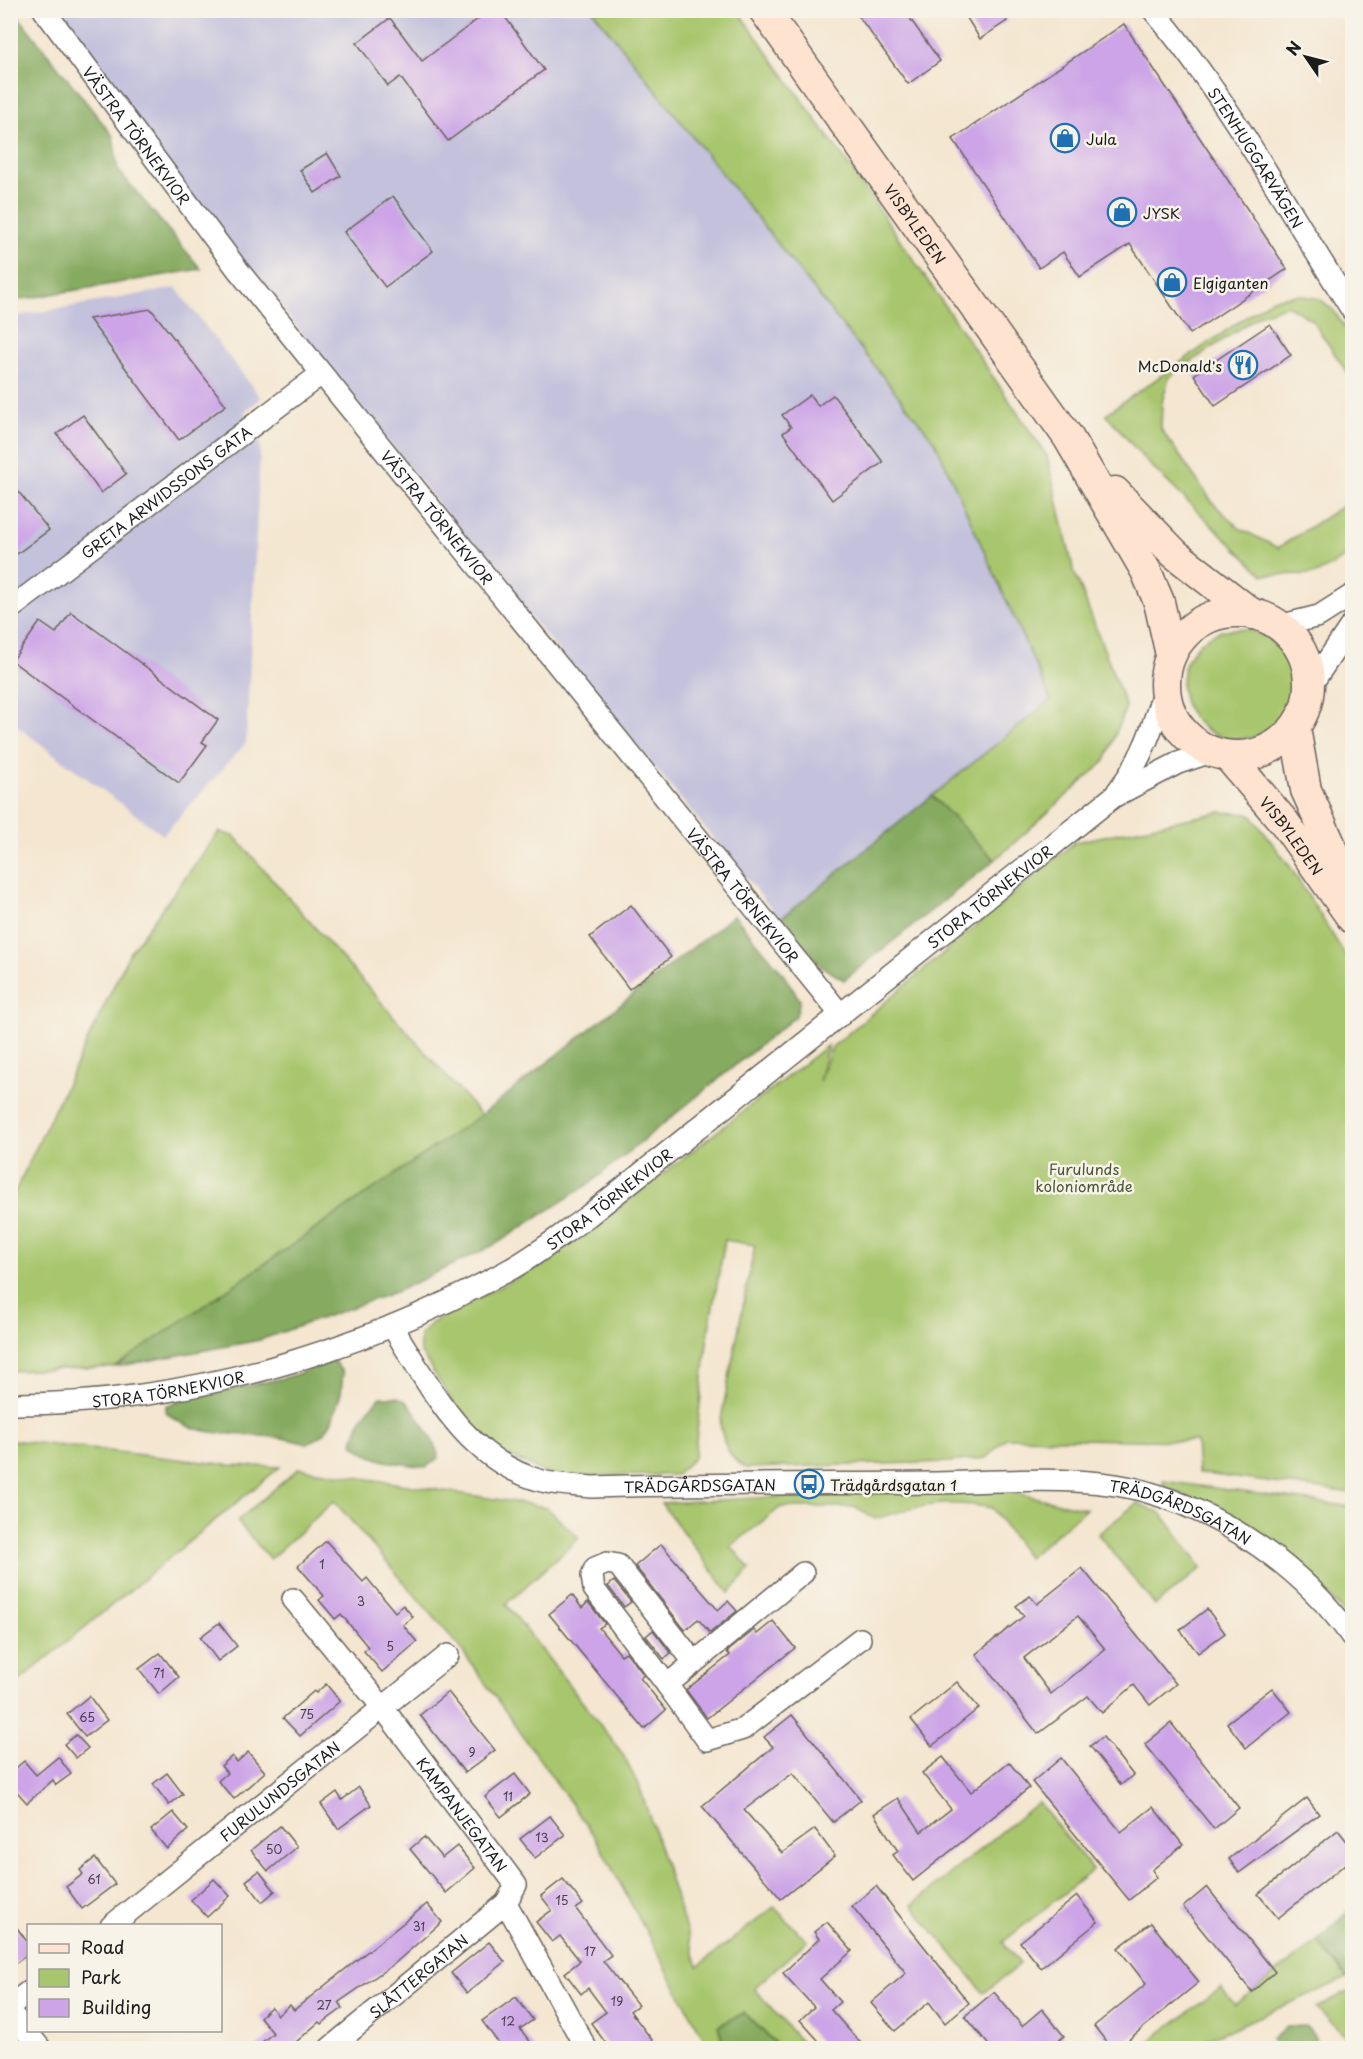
<svg xmlns="http://www.w3.org/2000/svg" width="1363" height="2059" font-family="'Playpen Sans',sans-serif">
  <style>
    .industrial { fill: #c3c1db }
    .green { fill: #a8c66d; stroke: #627144; stroke-width: 1.5 }
    .forest { fill: #86ab60; stroke: #51643e; stroke-width: 1.5 }
    .building { fill: #cca4e7; fill-rule: evenodd }
    .lines { fill: none; stroke-linecap: round; stroke-linejoin: round }
    .minor-casing { stroke: #68635b; stroke-width: 24 }
    .secondary-casing { stroke: #68635b; stroke-width: 33 }
    .minor { stroke: #fff; stroke-width: 21 }
    .secondary { stroke: #fee3d1; stroke-width: 30 }
    .labels { text-anchor: middle; dominant-baseline: central; stroke-width: 5; stroke-linejoin: round; paint-order: stroke }
    .number-label { font-size: 12px; fill: #483e4f }
    .street-label { font-size: 15px; fill: #1c1c1c; stroke: #f7f3e8 }
    .poi-label { font-size: 15px; fill: #1c1c1c; stroke: #f7f3e8; text-anchor: start }
    .park-label { font-size: 15px; fill: #4d5838; stroke: #f7f3e8 }
  </style>
  <rect width="100%" height="100%" fill="#f7f3e8"/>
  <filter id="ink" filterUnits="userSpaceOnUse"><feTurbulence type="fractalNoise" baseFrequency=".0167" numOctaves="2"/><feDisplacementMap in="SourceGraphic" scale="12" xChannelSelector="R" yChannelSelector="G"/><feConvolveMatrix kernelMatrix="1 2 1 2 8 2 1 2 1" color-interpolation-filters="sRGB"/></filter>
  <filter id="wash" filterUnits="userSpaceOnUse"><feTurbulence type="fractalNoise" baseFrequency=".008" numOctaves="4" result="noise"/><feDisplacementMap in="SourceGraphic" scale="24" xChannelSelector="R" yChannelSelector="G"/><feGaussianBlur stdDeviation="1.35" result="paint"/><feColorMatrix in="noise" values="0 0 0 0 0 0 0 0 0 0 0 0 0 0 0 0 0 1.4 0 .05"/><feComposite in="paint" operator="in"/></filter>
  <g filter="url(#wash)">
    <rect width="100%" height="100%" fill="#f4e6d0"/>
    <g class="industrial">
      <polygon points="56,11 593,11 935,442 1051,700 780,919 480,556 171,170"/>
      <polygon points="176,288 261,398 244,412 261,432 246,743 163,835 11,722 11,317"/>
    </g>
    <g class="green">
      <polygon points="593,11 738,11 853,171 1047,456 1073,568 1126,707 1105,761 995,860 932,796 1051,700 935,442"/>
      <polygon points="1298,295 1320,299 1334,311 1352,339 1352,380 1312,320 1287,305 1261,314 1169,377 1162,402 1161,429 1213,503 1239,528 1278,548 1352,500 1352,554 1316,574 1263,575 1144,459 1106,414 1272,299"/>
      <circle cx="1237" cy="684" r="55"/>
      <path d="M1220,812l30,2 39,51 63,101v527l-154,-20 -2,-32 -190,-3 -20,20 -37,4 -203,6c-19,-11 -22,-24 -26,-44l35,-179 -30,-5 -17,94 -14,124 -18,17 -125,1 -48,-23 -42,-38 -41,-64v-16l13,-13 104,-55 82,-59 209,-163 -9,36 13,-34 243,-205z"/>
      <polygon points="219,832 234,836 481,1115 115,1367 11,1371 11,1200 130,952"/>
      <polygon points="11,1440 230,1465 280,1467 11,1688"/>
      <polygon points="299,1468 546,1507 579,1538 506,1604 622,1753 640,1788 698,1966 774,1907 807,1941 754,1988 806,2048 781,2048 744,2013 718,2026 725,2048 709,2048 595,1837 458,1645 334,1501 270,1559 237,1521"/>
      <path d="M1163,1481l189,26v117c-20,-25 -41,-52 -66,-71 -37,-28 -80,-50 -123,-67z"/>
      <path d="M985,1486l101,23 -58,49 -36,-50c-48,-9 -71,-3 -117,11l-21,-12h-73l-50,39 19,23 -21,24 -68,-90z"/>
      <polygon points="1137,1503 1161,1513 1202,1568 1155,1605 1098,1534"/>
      <polygon points="1038,1802 1093,1870 1003,1942 1020,1964 984,1993 912,1905"/>
      <polygon points="1317,1941 1347,1978 1188,2048 1140,2048 1221,1988 1235,2005"/>
      <polygon points="1352,1989 1352,2041 1316,2008"/>
    </g>
    <g class="forest">
      <polygon points="13,10 113,136 118,170 201,269 11,301 10,11"/>
      <polygon points="932,796 995,860 844,980 822,967 780,919"/>
      <polygon points="734,915 781,971 800,1000 796,1016 589,1184 496,1244 398,1291 260,1340 115,1367 481,1115"/>
      <path d="M334,1361l9,12 -2,20 -9,28 -8,13 -17,10c-11,-3 -22,-6 -33,-7 -34,-4 -83,1 -108,-25v-6l12,-5 110,-24z"/>
      <path d="M381,1397c8,0 17,-2 23,3 12,9 32,44 35,58l-13,9c-26,-4 -54,-4 -73,-23 3,-20 12,-33 28,-47z"/>
      <polygon points="1352,1907 1352,1975 1347,1978 1317,1941"/>
      <polygon points="744,2013 780,2048 781,2048 725,2048 718,2026"/>
      <polygon points="1306,2026 1323,2048 1280,2048 1271,2040 1287,2027"/>
    </g>
    <g id="blocks">
      <g class="building">
        <polygon points="490,10 500,10 544,70 448,141 400,77 388,86 357,43 390,18 422,61"/>
        <polygon points="854,10 913,10 911,20 940,61 908,84"/>
        <polygon points="962,10 1001,10 1007,21 980,39"/>
        <polygon points="1124,24 1287,269 1190,334 1130,244 1080,277 1063,252 1039,268 953,139"/>
        <polygon points="327,153 341,176 315,193 300,170"/>
        <polygon points="393,196 433,251 385,287 344,232"/>
        <polygon points="151,309 226,405 179,440 89,319"/>
        <polygon points="1270,324 1291,355 1215,406 1194,375"/>
        <polygon points="810,395 818,406 833,395 883,462 832,500 783,433 791,427 782,415"/>
        <polygon points="83,415 126,474 101,493 57,434"/>
        <polygon points="10,481 49,530 10,559"/>
        <polygon points="71,612 218,720 202,742 207,745 179,783 12,661 40,622 56,633"/>
        <polygon points="631,905 671,957 629,989 590,937"/>
        <polygon points="326,1541 363,1582 367,1578 395,1612 403,1605 413,1617 403,1625 417,1642 382,1672 364,1651 368,1647 341,1614 335,1619 319,1600 324,1596 298,1566"/>
        <polygon points="661,1544 718,1610 728,1601 737,1611 710,1633 698,1619 685,1630 635,1566"/>
        <path d="M1082,1568l94,116 -26,21 -16,-20 -32,28 -14,-17 -50,38 -62,-80 48,-38 -8,-10 14,-10 7,8zM1078,1616l27,33 -54,45 -27,-36z"/>
        <polygon points="614,1581 631,1602 624,1607 608,1586"/>
        <polygon points="572,1595 582,1608 588,1602 605,1624 599,1628 621,1655 626,1652 644,1675 640,1678 666,1710 644,1729 549,1614"/>
        <polygon points="1207,1609 1225,1633 1198,1653 1180,1630"/>
        <polygon points="773,1621 795,1648 707,1718 686,1690 730,1655 727,1652 754,1630 757,1634"/>
        <polygon points="219,1623 237,1646 218,1661 200,1637"/>
        <polygon points="653,1630 671,1653 664,1659 646,1636"/>
        <polygon points="160,1653 179,1677 159,1694 139,1669"/>
        <polygon points="957,1682 979,1708 932,1746 911,1719"/>
        <polygon points="326,1684 340,1701 300,1736 283,1718 314,1691 316,1693"/>
        <polygon points="1272,1688 1291,1712 1246,1748 1227,1723"/>
        <polygon points="448,1692 495,1750 465,1773 420,1715"/>
        <polygon points="89,1696 107,1720 85,1737 67,1714"/>
        <polygon points="792,1715 861,1800 833,1822 793,1773 744,1810 782,1853 815,1829 835,1856 781,1899 702,1806 773,1747 764,1737"/>
        <polygon points="1171,1723 1239,1808 1214,1829 1145,1744"/>
        <polygon points="76,1735 88,1748 76,1758 64,1744"/>
        <polygon points="1103,1737 1133,1775 1121,1785 1090,1746"/>
        <polygon points="248,1752 265,1772 234,1799 218,1781 227,1773 221,1766 232,1756 237,1762"/>
        <polygon points="58,1757 71,1774 56,1785 53,1780 27,1803 10,1784 10,1773 24,1761 36,1775"/>
        <polygon points="943,1757 971,1792 1009,1762 1029,1788 913,1881 893,1855 898,1851 874,1814 898,1798 921,1832 951,1809 922,1773"/>
        <polygon points="1061,1758 1121,1832 1153,1807 1183,1845 1152,1870 1157,1877 1129,1900 1032,1782"/>
        <polygon points="167,1773 183,1794 169,1805 153,1784"/>
        <polygon points="515,1774 530,1794 501,1817 485,1797"/>
        <polygon points="359,1787 371,1805 338,1829 321,1804 337,1792 342,1800"/>
        <polygon points="1307,1798 1319,1814 1239,1873 1229,1859"/>
        <polygon points="173,1812 188,1830 167,1849 151,1830"/>
        <polygon points="550,1816 565,1835 535,1858 520,1839"/>
        <polygon points="280,1826 297,1847 268,1871 251,1850"/>
        <polygon points="1338,1830 1353,1849 1353,1858 1278,1918 1258,1894"/>
        <polygon points="424,1837 442,1858 457,1846 475,1868 446,1893 410,1849"/>
        <polygon points="95,1858 115,1884 82,1909 66,1887 83,1874 80,1870"/>
        <polygon points="259,1871 275,1891 262,1902 246,1881"/>
        <polygon points="214,1879 230,1896 207,1917 191,1900"/>
        <polygon points="563,1879 583,1904 576,1909 611,1955 603,1961 638,2005 630,2011 659,2049 610,2049 591,2023 606,2012 588,1988 581,1994 565,1973 580,1961 560,1936 552,1942 536,1922 552,1910 541,1896"/>
        <polygon points="876,1886 969,2003 945,2023 929,2002 895,2031 871,2003 906,1973 852,1906"/>
        <polygon points="1207,1887 1275,1972 1252,1992 1183,1907"/>
        <polygon points="1077,1896 1098,1922 1041,1968 1020,1942"/>
        <polygon points="427,1904 442,1922 394,1964 339,2002 343,2008 321,2024 319,2022 288,2049 254,2049 273,2033 260,2017 271,2007 278,2015 290,2005 294,2010"/>
        <polygon points="10,1918 28,1943 28,1954 16,1963 10,1956"/>
        <polygon points="827,1922 852,1951 820,1979 840,2002 831,2010 866,2049 826,2049 800,2020 814,2007 783,1973 819,1939 814,1932"/>
        <polygon points="1151,1923 1199,1982 1117,2049 1112,2049 1094,2026 1146,1984 1118,1948"/>
        <polygon points="489,1942 505,1962 467,1993 451,1973"/>
        <polygon points="994,1992 1022,2026 1042,2009 1064,2036 1049,2049 992,2049 965,2016"/>
        <polygon points="516,1997 533,2020 520,2029 536,2049 503,2049 482,2021"/>
      </g>
    </g>
  </g>
  <g filter="url(#ink)">
    <use href="#blocks" fill-opacity="0" stroke="#68635b" stroke-width="1.5"/>
    <g class="lines">
      <g class="minor-casing">
        <g id="minor">
          <path id="s1" d="M44,10l194,260 603,745"/>
          <path id="s2" d="M1153,10c78,92 134,199 199,300"/>
          <path id="s3" d="M10,609l311,-235"/>
          <polyline points="1279,626 1319,616 1352,595"/>
          <polyline points="1309,688 1352,624"/>
          <path d="M1117,792c26,-33 36,-66 48,-105"/>
          <path id="s4" d="M392,1326c38,61 74,135 150,155 15,4 34,4 50,6 113,-4 227,-3 340,-4 65,-1 151,-9 212,8 82,23 159,78 208,146"/>
          <path id="s5" d="M10,1404c175,1 347,-51 499,-134 28,-15 53,-36 79,-54l525,-419 65,-34 33,-11"/>
          <polyline points="803,1573 667,1685 707,1740 743,1729 860,1639"/>
          <path id="s6" d="M293,1599l90,109 133,177 -10,18 80,145"/>
          <polyline points="667,1685 594,1589 592,1576 595,1568 607,1563 618,1565 694,1662"/>
          <path id="s7" d="M111,1926l337,-271"/>
          <polyline points="10,2006 28,1992"/>
          <polyline points="10,2012 40,2048"/>
          <path id="s8" d="M330,2048l176,-145"/>
        </g>
      </g>
      <g class="secondary-casing">
        <g id="secondary">
          <path id="s9" d="M764,10l304,427 78,134 13,31 12,53"/>
          <polyline points="1115,492 1175,554 1252,614"/>
          <circle cx="1237" cy="684" r="72"/>
          <polyline points="1295,728 1306,790 1352,893"/>
          <path id="s10" d="M1228,756l56,66 68,96"/>
        </g>
      </g>
      <use href="#minor" class="minor"/>
      <use href="#secondary" class="secondary"/>
    </g>
  </g>
  <defs>
    <g id="shop-ring" transform="scale(1.5)"><circle r="9.5" fill="#f7f3e8" stroke="#1f6fb2" stroke-width="1.5"/><path d="M-5-2.5h2.3a2.7 3.5 0 0 1 5.4 0H5L5.5 6h-11ZM-1.5-2.5h3a1.5 2.3 0 0 0-3 0Z" fill="#1f6fb2"/></g>
    <g id="restaurant-ring" transform="scale(1.5)"><circle r="9.5" fill="#f7f3e8" stroke="#1f6fb2" stroke-width="1.5"/><path d="M-5-6h1v4h1v-4h1v4h1v-4h1v5L-1.5 .5V6h-2V.5L-5-1ZM5-6V6H3V1.5H1.5Q1.5-4 5-6Z" fill="#1f6fb2"/></g>
    <g id="bus-ring" transform="scale(1.5)"><circle r="9.5" fill="#f7f3e8" stroke="#1f6fb2" stroke-width="1.5"/><path d="M-5-6H5V4H4V6H2V4H-2V6H-4V4H-5ZM-3.5-4V0h7V-4ZM-3.5 1.2v1.5H-2V1.2ZM2 1.2v1.5H3.5V1.2Z" fill="#1f6fb2"/></g>
  </defs>
  <g fill-rule="evenodd">
    <use href="#shop-ring" x="1065" y="138"/>
    <use href="#shop-ring" x="1122" y="212"/>
    <use href="#shop-ring" x="1172" y="282"/>
    <use href="#restaurant-ring" x="1243" y="365"/>
    <use href="#bus-ring" x="809" y="1484"/>
  </g>
  <g class="labels">
    <g class="number-label">
      <text x="322" y="1564">1</text>
      <text x="361" y="1601">3</text>
      <text x="390" y="1646">5</text>
      <text x="159" y="1673">71</text>
      <text x="307" y="1714">75</text>
      <text x="87" y="1717">65</text>
      <text x="472" y="1752">9</text>
      <text x="508" y="1796">11</text>
      <text x="542" y="1837">13</text>
      <text x="274" y="1849">50</text>
      <text x="94" y="1879">61</text>
      <text x="562" y="1900">15</text>
      <text x="419" y="1926">31</text>
      <text x="590" y="1951">17</text>
      <text x="617" y="2001">19</text>
      <text x="324" y="2005">27</text>
      <text x="508" y="2021">12</text>
    </g>
    <g class="street-label">
      <text stroke="none"><textPath href="#s1" startOffset="156">VÄSTRA TÖRNEKVIOR</textPath></text>
      <text stroke="none"><textPath href="#s2" startOffset="180">STENHUGGARVÄGEN</textPath></text>
      <text stroke="none"><textPath href="#s9" startOffset="262">VISBYLEDEN</textPath></text>
      <text stroke="none"><textPath href="#s3" startOffset="195">GRETA ARWIDSSONS GATA</textPath></text>
      <text stroke="none"><textPath href="#s1" startOffset="642">VÄSTRA TÖRNEKVIOR</textPath></text>
      <text stroke="none"><textPath href="#s10" startOffset="102">VISBYLEDEN</textPath></text>
      <text stroke="none"><textPath href="#s1" startOffset="1128">VÄSTRA TÖRNEKVIOR</textPath></text>
      <text stroke="none"><textPath href="#s5" startOffset="1131">STORA TÖRNEKVIOR</textPath></text>
      <text stroke="none"><textPath href="#s5" startOffset="645">STORA TÖRNEKVIOR</textPath></text>
      <text stroke="none"><textPath href="#s5" startOffset="159">STORA TÖRNEKVIOR</textPath></text>
      <text stroke="none"><textPath href="#s4" startOffset="380">TRÄDGÅRDSGATAN</textPath></text>
      <text stroke="none"><textPath href="#s4" startOffset="866">TRÄDGÅRDSGATAN</textPath></text>
      <text stroke="none"><textPath href="#s7" startOffset="216">FURULUNDSGATAN</textPath></text>
      <text stroke="none"><textPath href="#s6" startOffset="274">KAMPANJEGATAN</textPath></text>
      <text stroke="none"><textPath href="#s8" startOffset="114">SLÅTTERGATAN</textPath></text>
    </g>
    <g class="poi-label">
      <text x="1086" y="138">Jula</text>
      <text x="1143" y="212">JYSK</text>
      <text x="1193" y="282">Elgiganten</text>
      <text x="1222" y="365" text-anchor="end">McDonald's</text>
      <text x="830" y="1484">Trädgårdsgatan 1</text>
    </g>
    <g class="park-label">
      <text x="1084" y="1168">Furulunds<tspan x="1084" dy="17">koloniområde</tspan></text>
    </g>
  </g>
  <rect width="1363" height="2059" fill="none" stroke="#f7f3e8" stroke-width="36"/>
  <rect x="27" y="1924" width="195" height="108" fill="#f7f3e8" stroke="#9f9d96" stroke-width="1.5"/>
  <rect x="39" y="1944" width="30" height="9" fill="#fee3d1" stroke="#9f9d96" stroke-width="1.5"/>
  <text x="81" y="1954" font-size="18" fill="#1c1c1c">Road</text>
  <rect x="39" y="1969" width="30" height="18" fill="#a8c66d" stroke="#9f9d96" stroke-width="1.5"/>
  <text x="81" y="1984" font-size="18" fill="#1c1c1c">Park</text>
  <rect x="39" y="1999" width="30" height="18" fill="#cca4e7" stroke="#9f9d96" stroke-width="1.5"/>
  <text x="81" y="2014" font-size="18" fill="#1c1c1c">Building</text>
  <g transform="translate(1306 57) rotate(305)" stroke="#f7f3e8" stroke-width="4.5" paint-order="stroke">
  <path d="M0-4.5L10 22L0 15L-10 22Z" fill="#1c1c1c"/>
  <text y="-9" font-size="16" font-weight="bold" text-anchor="middle" fill="#1c1c1c">N</text>
  </g>
</svg>
